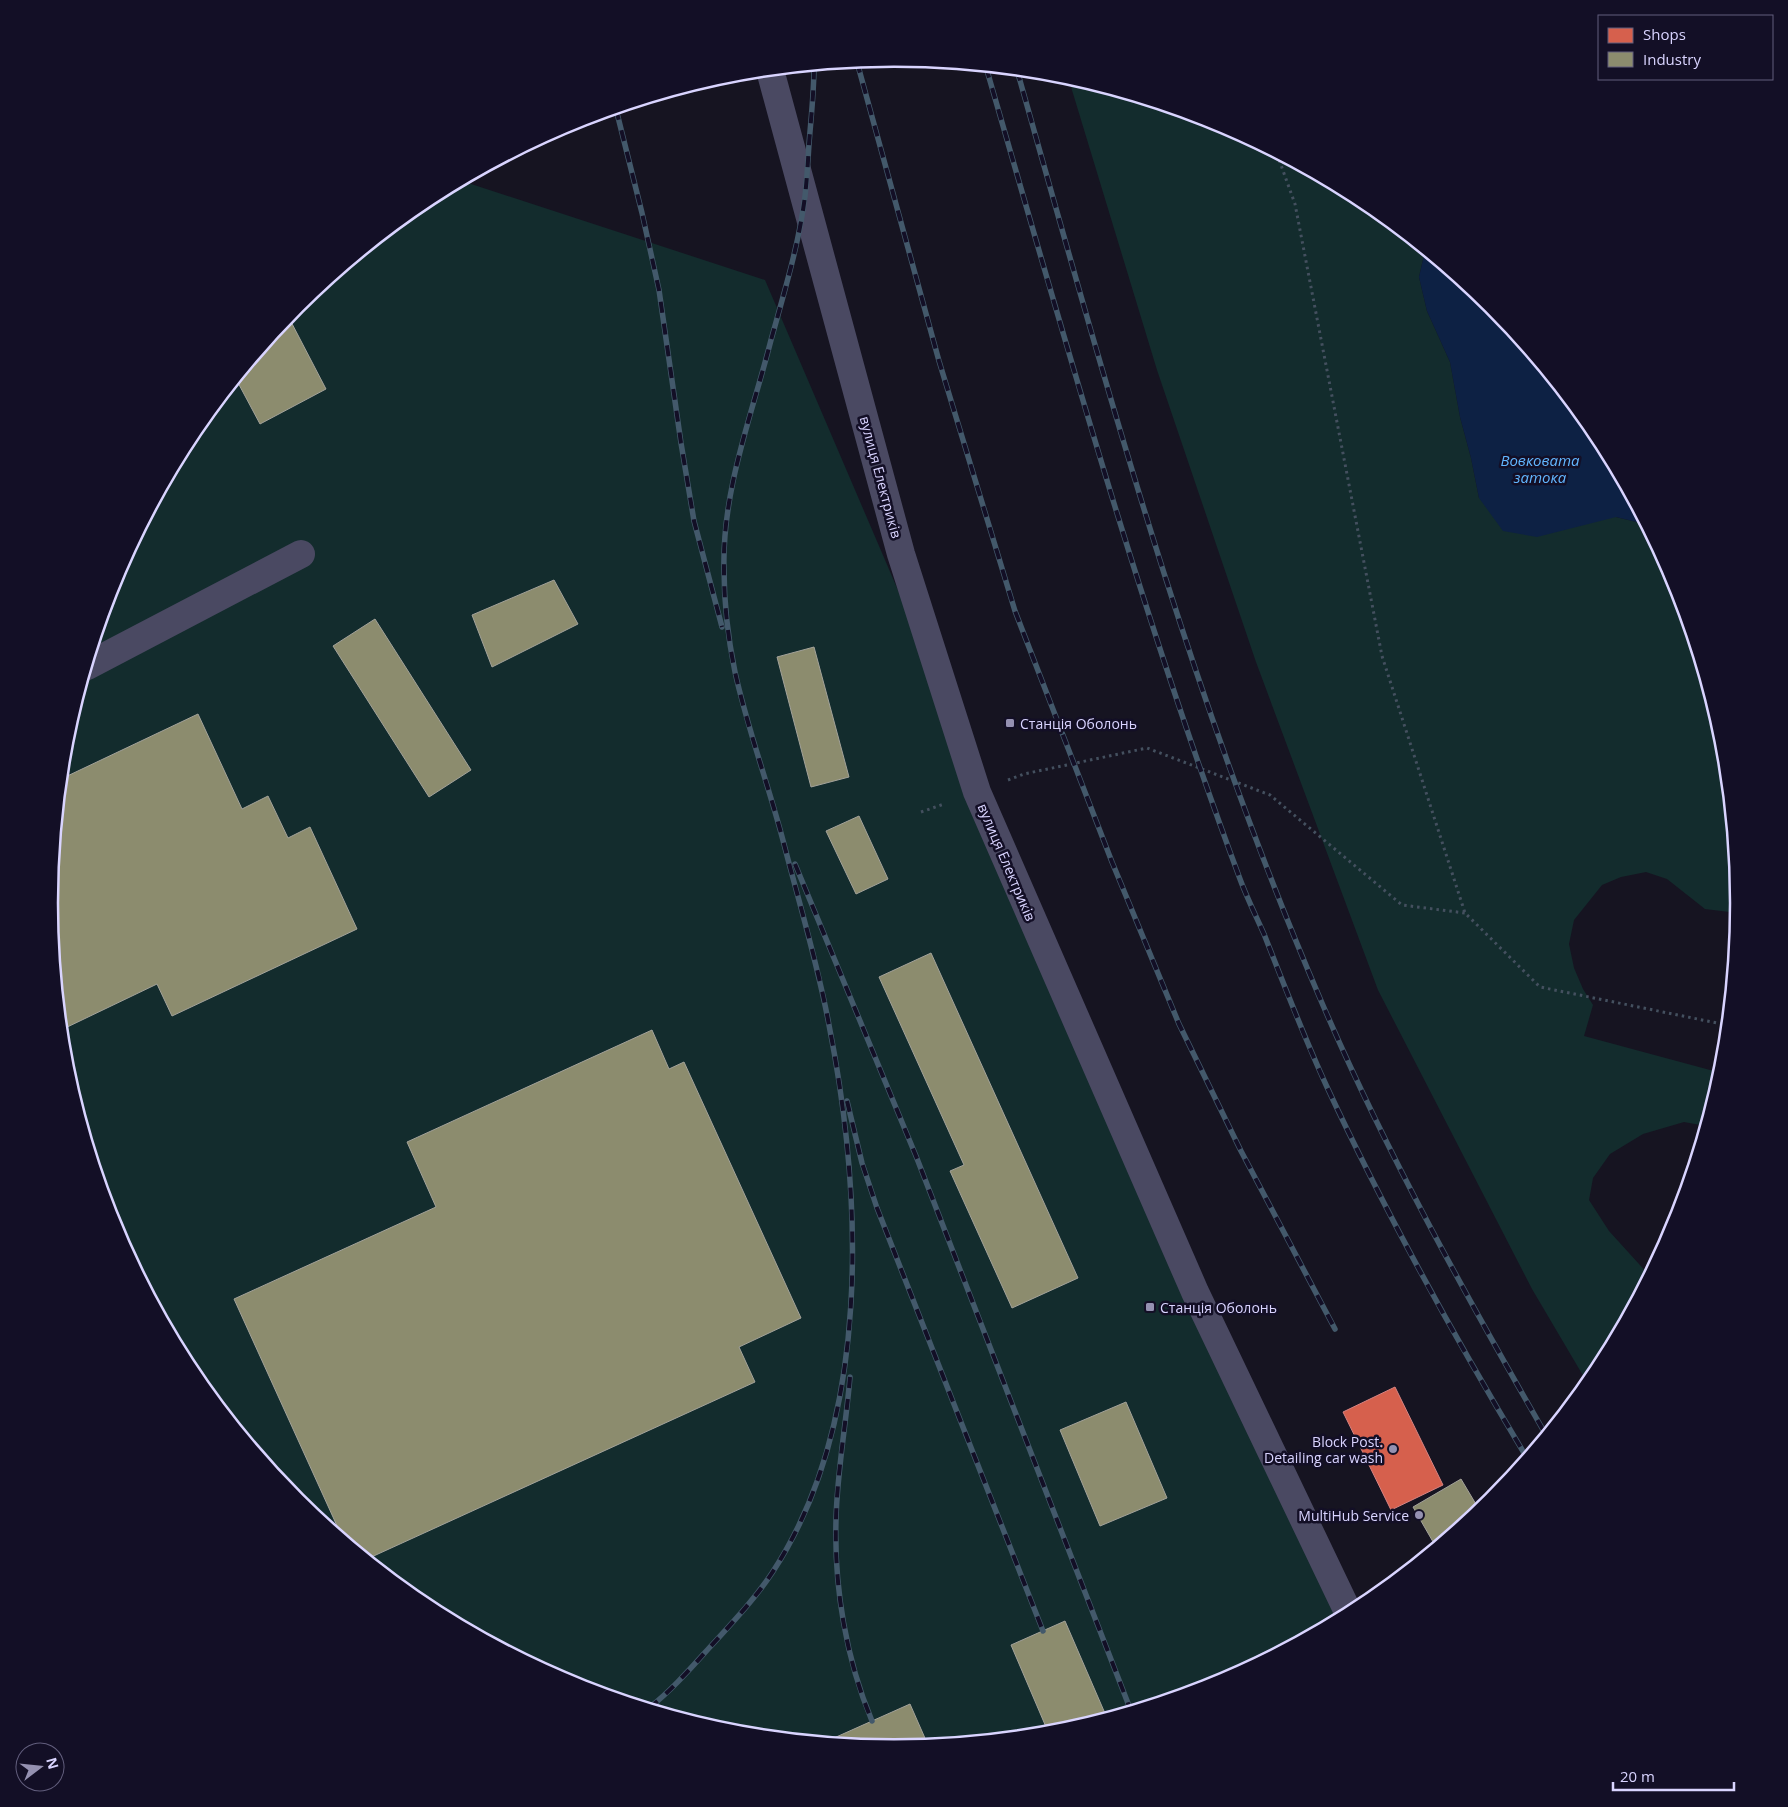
<svg xmlns="http://www.w3.org/2000/svg" width="1788" height="1807" font-family="'Open Sans',sans-serif">
  <style>
    .green { fill: #132c2d }
    .water { fill: #0d2144 }
    .shops { fill: #d6604d; stroke: #d78382 }
    .industry { fill: #8c8c6e; stroke: #a3a29a }
    .lines { fill: none; stroke-linecap: round; stroke-linejoin: round }
    .path { stroke: #44505f; stroke-width: 3; stroke-dasharray: 2.5 4; stroke-linecap: butt }
    .minor { stroke: #4a4962; stroke-width: 28 }
    .rail-casing { stroke: #43596b; stroke-width: 5.5 }
    .rail { stroke: #130f26; stroke-width: 4; stroke-dasharray: 11; stroke-linecap: butt }
    .poi-dot { fill: #9591b1; stroke: #130f26; stroke-width: 2 }
    .labels { text-anchor: middle; dominant-baseline: central; stroke-width: 5; stroke-linejoin: round; paint-order: stroke }
    .street-label { font-size: 14px; fill: #d9d4ff; stroke: #130f26 }
    .poi-label { font-size: 14px; fill: #d9d4ff; stroke: #130f26; text-anchor: start }
    .water-label { font-size: 15px; font-style: italic; fill: #62b6ff; stroke: #130f26 }
    .rim { fill: none; stroke: #d9d4ff; stroke-width: 2.5 }
  </style>
  <rect width="100%" height="100%" fill="#161421"/>
  <g class="green">
    <polygon points="1068,77 1218,123 1364,201 1425,251 1419,277 1427,311 1450,362 1460,417 1471,458 1479,498 1616,517 1645,524 1675,580 1723,739 1739,904 1738,913 1705,909 1667,879 1646,872 1621,877 1602,885 1574,920 1569,944 1574,968 1583,989 1593,1005 1584,1036 1710,1070 1723,1070 1706,1126 1684,1122 1643,1134 1610,1154 1593,1178 1589,1200 1609,1231 1649,1275 1597,1373 1588,1384 1532,1289 1378,990 1256,662 1157,370"/>
    <polygon points="462,181 765,280 1339,1619 1217,1685 1059,1733 894,1749 729,1732 570,1684 424,1606 296,1501 191,1373 113,1227 65,1068 49,903 65,738 113,580 191,434 297,306 425,201"/>
  </g>
  <polygon class="water" points="1425,251 1492,306 1597,434 1645,524 1616,517 1537,537 1503,531 1479,498 1471,458 1460,417 1450,362 1427,311 1419,277"/>
  <polygon class="shops" points="1395,1387 1443,1485 1391,1510 1343,1412"/>
  <g class="industry">
    <polygon points="288,316 326,389 260,424 236,379"/>
    <polygon points="554,580 578,624 492,667 472,615"/>
    <polygon points="375,619 471,770 429,797 333,646"/>
    <polygon points="814,647 849,777 811,787 777,657"/>
    <polygon points="198,714 242,809 268,796 288,838 310,827 357,929 172,1016 157,984 61,1030 49,903 61,779"/>
    <polygon points="859,816 888,879 856,894 826,831"/>
    <polygon points="931,953 1078,1278 1012,1308 950,1171 964,1165 879,977"/>
    <polygon points="652,1030 669,1069 684,1062 801,1318 739,1347 755,1382 367,1559 343,1539 234,1299 436,1207 407,1142"/>
    <polygon points="1126,1402 1167,1498 1100,1526 1060,1430"/>
    <polygon points="1461,1479 1480,1511 1436,1547 1413,1507"/>
    <polygon points="1065,1621 1107,1718 1059,1733 1049,1734 1011,1645"/>
    <polygon points="910,1704 928,1745 894,1749 825,1742"/>
  </g>
  <g class="lines">
    <g class="path">
      <polyline points="1277,154 1295,204 1382,656 1465,913 1540,987 1727,1025"/>
      <polyline points="1008,780 1024,774 1147,748 1270,795 1402,905 1465,913"/>
      <polyline points="921,812 944,804"/>
    </g>
    <g class="minor">
      <polyline points="770,70 901,554 977,792 1195,1292 1349,1614"/>
      <polyline points="87,666 301,554"/>
    </g>
    <g class="rail-casing">
      <g id="rail">
        <polyline points="857,62 939,361 1015,611 1112,862 1179,1024 1241,1151 1335,1329"/>
        <path d="M986,67c79,273 155,546 254,812 7,19 16,37 24,55 20,51 40,103 63,153 59,127 128,251 200,371"/>
        <path d="M1017,70c89,315 175,632 305,933 64,149 143,291 224,432"/>
        <polyline points="616,109 642,213 659,290 681,443 694,521 722,627"/>
        <polyline points="795,864 916,1156 1131,1711"/>
        <polyline points="847,1101 862,1163 877,1208 1043,1631"/>
        <path d="M850,1377c-4,48 -13,95 -14,143 -2,67 10,139 36,201"/>
        <path d="M649,1708c23,-18 42,-40 61,-61 22,-24 44,-47 62,-74 100,-152 91,-376 57,-548 -11,-60 -29,-119 -44,-177 -15,-59 -37,-117 -50,-176 -7,-34 -11,-68 -11,-103 -2,-79 28,-154 47,-229 13,-47 28,-96 34,-144 2,-17 3,-35 4,-52 2,-26 5,-52 5,-78"/>
      </g>
    </g>
    <use href="#rail" class="rail"/>
  </g>
  <g class="poi-dot">
    <rect x="1005" y="718" width="10" height="10" rx="2.5"/>
    <rect x="1145" y="1302" width="10" height="10" rx="2.5"/>
    <circle cx="1393" cy="1449" r="5"/>
    <circle cx="1419" cy="1515" r="5"/>
  </g>
  <g class="labels">
    <g class="street-label">
      <text transform="translate(881 477) rotate(75)">вулиця Електриків</text>
      <text transform="translate(1007 862) rotate(67)">вулиця Електриків</text>
    </g>
    <g class="poi-label">
      <text x="1020" y="723">Станція Оболонь</text>
      <text x="1160" y="1307">Cтанція Оболонь</text>
      <text x="1383" y="1441" text-anchor="end">Block Post.<tspan x="1383" dy="16">Detailing car wash</tspan></text>
      <text x="1409" y="1515" text-anchor="end">MultiHub Service</text>
    </g>
    <g class="water-label">
      <text x="1540" y="460">Вовковата<tspan x="1540" dy="17">затока</tspan></text>
    </g>
  </g>
  <path d="M0 0H1788V1807H0ZM58 903a836 836 0 1 1 1672 0a836 836 0 1 1-1672 0Z" fill="#130f26" fill-rule="evenodd"/>
  <path class="rim" d="M58 903a836 836 0 1 1 1672 0a836 836 0 1 1-1672 0Z"/>
  <rect x="1598" y="15" width="175" height="65" fill="#130f26" stroke="#625e7d"/>
  <rect x="1608" y="28" width="25" height="15" fill="#d6604d" stroke="#625e7d"/>
  <text x="1643" y="40" font-size="15" fill="#d9d4ff">Shops</text>
  <rect x="1608" y="52" width="25" height="15" fill="#8c8c6e" stroke="#625e7d"/>
  <text x="1643" y="65" font-size="15" fill="#d9d4ff">Industry</text>
  <g transform="translate(40 1767) rotate(74)"><circle r="24" fill="#130f26" stroke="#625e7d"/>
  <path d="M0-4L9 19L0 12L-9 19Z" fill="#9591b1"/>
  <text y="-8" font-size="14" font-weight="bold" text-anchor="middle" fill="#d9d4ff">N</text>
  </g>
  <path d="M1613 1782v8h121v-8" fill="none" stroke="#d9d4ff" stroke-width="2.5"/>
  <text x="1620" y="1782" font-size="15" fill="#d9d4ff" stroke="#130f26" stroke-width="4" paint-order="stroke">20 m</text>
</svg>
